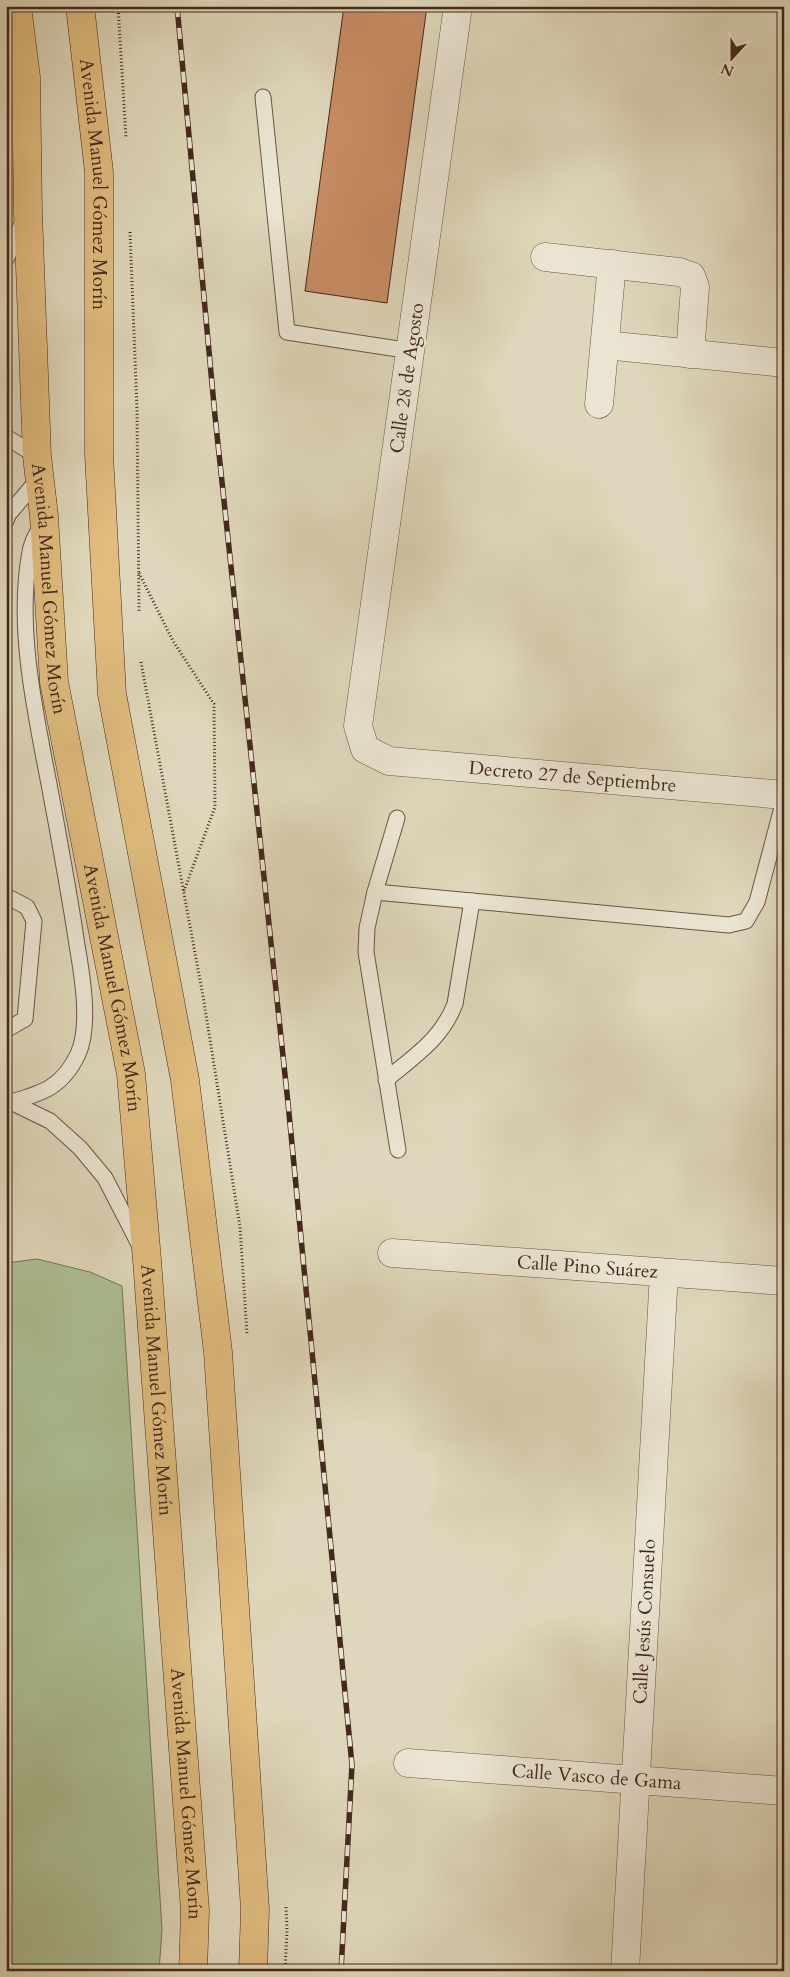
<svg xmlns="http://www.w3.org/2000/svg" width="790" height="1977" font-family="Cardo,serif">
  <style>
    .green { fill: #adbf94; stroke: #787458 }
    .building { fill: #c98c64; stroke: #44281b }
    .lines { fill: none; stroke-linecap: round; stroke-linejoin: round }
    .lane-casing { stroke: #6b5443; stroke-width: 17 }
    .street-casing { stroke: #6b5443; stroke-width: 29 }
    .primary-casing { stroke: #44281b; stroke-width: 29 }
    .path { stroke: #44281b; stroke-width: 3; stroke-dasharray: 1 2.5; stroke-linecap: butt }
    .lane { stroke: #eae5d3; stroke-width: 15 }
    .street { stroke: #eae5d3; stroke-width: 28 }
    .primary { stroke: #e0bc7e; stroke-width: 28 }
    .rail-casing { stroke: #44281b; stroke-width: 5.5 }
    .rail { stroke: #eae5d3; stroke-width: 4; stroke-dasharray: 11; stroke-linecap: butt }
    .labels { text-anchor: middle; dominant-baseline: central; stroke-width: 4.5; stroke-linejoin: round; paint-order: stroke }
    .street-label { font-size: 19px; fill: #44281b; stroke: #eae5d3 }
  </style>
  <rect width="100%" height="100%" fill="#dfd7bb"/>
  <filter id="stains"><feTurbulence type="fractalNoise" baseFrequency=".004" numOctaves="4"/><feColorMatrix values="0 0 0 0 .2 0 0 0 0 .09 0 0 0 0 .02 0 0 0 .5 -.17"/></filter>
  <radialGradient id="worn" r=".72"><stop offset=".6" stop-color="#630" stop-opacity="0"/><stop offset="1" stop-color="#630" stop-opacity=".3"/></radialGradient>
  <polygon class="green" points="37,1259 90,1272 122,1286 162,1930 159,1971 6,1971 6,1263"/>
  <polygon class="building" points="344,6 427,6 387,303 305,291"/>
  <g class="lines">
    <g class="lane-casing">
      <g id="lane">
        <polyline points="263,97 287,332 411,351"/>
        <polyline points="6,259 23,222"/>
        <polyline points="6,437 37,456"/>
        <polyline points="6,521 8,515 40,477"/>
        <polyline points="397,818 375,892 367,928 366,952 398,1150"/>
        <polyline points="375,892 729,925 746,921 757,902 784,800"/>
        <polyline points="6,896 27,907 34,921 25,1019 6,1030"/>
        <path d="M386,1080c28,-24 55,-40 69,-76l17,-103"/>
        <path d="M6,1102h5c33,-9 52,-16 67,-48 13,-28 4,-80 -1,-109 -8,-54 -18,-107 -28,-161 -14,-73 -33,-158 -19,-232 1,-9 6,-17 10,-25"/>
        <polyline points="11,1102 50,1121 80,1148 105,1178 140,1246"/>
      </g>
    </g>
    <g class="street-casing">
      <g id="street">
        <path id="s1" d="M458,6l-100,720 7,23 24,12 395,34"/>
        <polyline points="545,257 679,272 691,276 695,287 690,354"/>
        <polyline points="605,345 784,363"/>
        <polyline points="599,404 612,264"/>
        <path id="s2" d="M392,1253l392,28"/>
        <path id="s3" d="M408,1763l376,28"/>
        <path id="s4" d="M625,1971l39,-698"/>
      </g>
    </g>
    <g class="primary-casing">
      <g id="primary">
        <path id="s5" d="M17,6l9,71 2,135 9,244 7,60 10,166 77,392 16,186 48,651 -2,60"/>
        <path id="s6" d="M80,6l19,166v283l13,239 73,386 33,272 37,557 -2,62"/>
      </g>
    </g>
    <g class="path">
      <polyline points="118,6 126,138"/>
      <polyline points="130,232 137,409 139,611"/>
      <polyline points="139,573 173,641 214,704 215,807 184,891"/>
      <polyline points="141,662 203,996 240,1227 247,1334"/>
      <polyline points="285,1971 287,1930 286,1907"/>
    </g>
    <use href="#lane" class="lane"/>
    <use href="#street" class="street"/>
    <use href="#primary" class="primary"/>
    <g class="rail-casing">
      <polyline id="rail" points="177,6 215,416 288,1103 352,1765 341,1971"/>
    </g>
    <use href="#rail" class="rail"/>
  </g>
  <g class="labels">
    <g class="street-label">
      <text stroke="none"><textPath href="#s6" startOffset="179">Avenida Manuel Gómez Morín</textPath></text>
      <text transform="translate(407 378) rotate(-82)">Calle 28 de Agosto</text>
      <text stroke="none"><textPath href="#s5" startOffset="584">Avenida Manuel Gómez Morín</textPath></text>
      <text stroke="none"><textPath href="#s1" startOffset="962">Decreto 27 de Septiembre</textPath></text>
      <text stroke="none"><textPath href="#s5" startOffset="989">Avenida Manuel Gómez Morín</textPath></text>
      <text stroke="none"><textPath href="#s2" startOffset="196">Calle Pino Suárez</textPath></text>
      <text stroke="none"><textPath href="#s5" startOffset="1394">Avenida Manuel Gómez Morín</textPath></text>
      <text stroke="none"><textPath href="#s4" startOffset="350">Calle Jesús Consuelo</textPath></text>
      <text stroke="none"><textPath href="#s3" startOffset="189">Calle Vasco de Gama</textPath></text>
      <text stroke="none"><textPath href="#s5" startOffset="1799">Avenida Manuel Gómez Morín</textPath></text>
    </g>
  </g>
  <rect width="790" height="1977" fill="none" stroke="#dfd7bb" stroke-width="25"/>
  <rect x="8" y="8" width="775" height="1962" fill="none" stroke="#44281b" stroke-width="2.5"/>
  <rect x="12" y="12" width="765" height="1952" fill="none" stroke="#44281b"/>
  <g transform="translate(732 58) rotate(201)" stroke="#eae5d3" stroke-width="4" paint-order="stroke">
  <path d="M0-4L9 19L0 12L-9 19Z" fill="#44281b"/>
  <text y="-8" font-size="14" font-weight="bold" text-anchor="middle" fill="#44281b">N</text>
  </g>
  <rect width="100%" height="100%" filter="url(#stains)"/>
  <rect width="100%" height="100%" fill="url(#worn)"/>
</svg>
